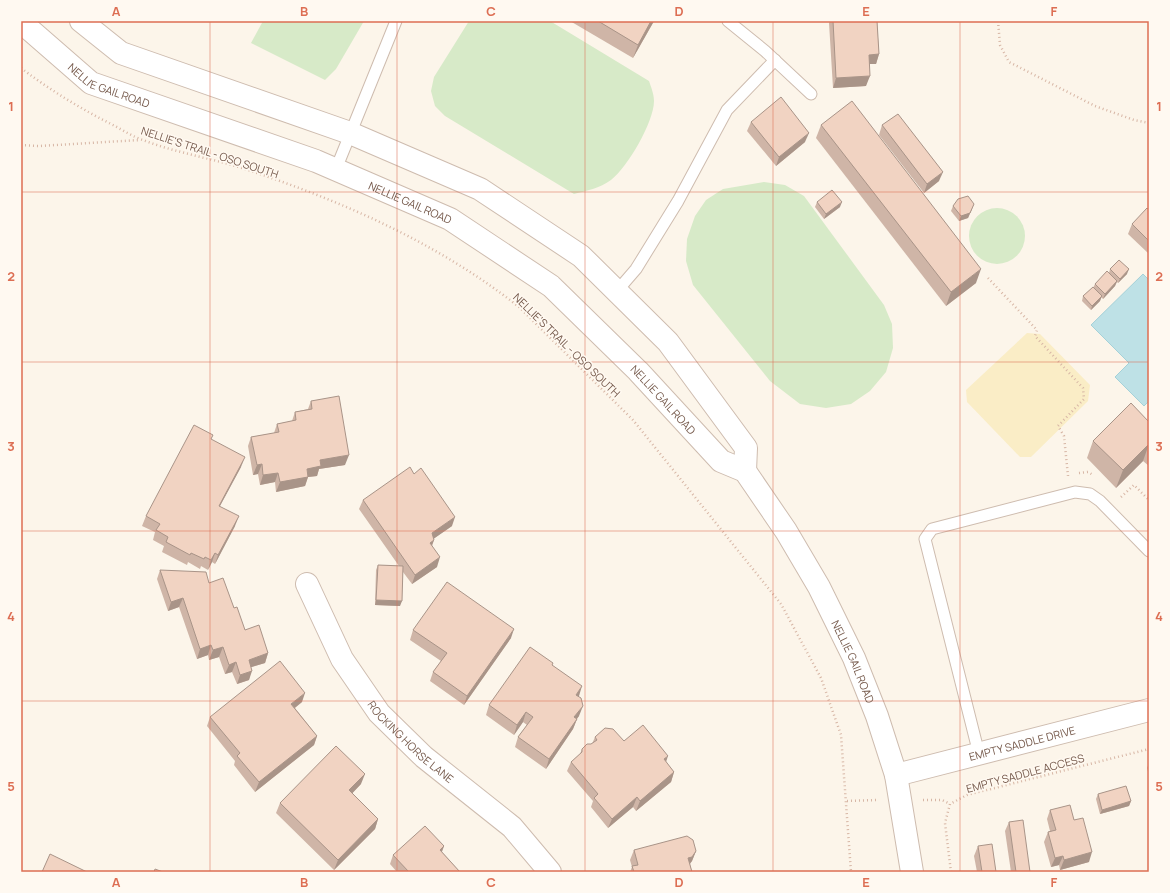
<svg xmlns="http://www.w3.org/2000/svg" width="1170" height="893" font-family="Manrope,sans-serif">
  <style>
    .green { fill: #d7eac8 }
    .sand { fill: #faedc6 }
    .water { fill: #bee1e6; stroke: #a5d1d8 }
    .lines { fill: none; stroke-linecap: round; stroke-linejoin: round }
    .service-casing { stroke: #cebcaf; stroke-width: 13 }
    .minor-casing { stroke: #cebcaf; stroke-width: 24 }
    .tertiary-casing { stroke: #cebcaf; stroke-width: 24 }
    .path { stroke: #d7b6a5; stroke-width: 2.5; stroke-dasharray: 1 3; stroke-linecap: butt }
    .service { stroke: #fff; stroke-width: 11 }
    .minor { stroke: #fff; stroke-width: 22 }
    .tertiary { stroke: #fff; stroke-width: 22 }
    .wall { fill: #cfb5a7 }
    .shaded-wall { fill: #a99488 }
    .building { fill: #f1d3c2; stroke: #a99488 }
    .grid { fill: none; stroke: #dd6e53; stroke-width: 1; stroke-opacity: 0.55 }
    .labels { text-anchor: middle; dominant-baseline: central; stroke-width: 3; stroke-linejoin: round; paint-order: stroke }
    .street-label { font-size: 11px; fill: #775b4d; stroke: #fff9f1 }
    .neatline { fill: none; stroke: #dd6e53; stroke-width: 1.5 }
    .grid-label { font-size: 13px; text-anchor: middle; font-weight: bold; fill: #dd6e53 }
  </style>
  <rect width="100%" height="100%" fill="#fcf5ea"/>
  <g class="green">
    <polygon points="263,21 364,21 336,69 325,80 251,43"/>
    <path d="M469,21h81l99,60c2,6 5,13 5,20 0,21 -27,67 -43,79 -11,8 -25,11 -37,14l-129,-78 -10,-10 -4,-15 3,-14z"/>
    <polygon points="764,182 785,185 804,196 884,305 892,324 893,348 886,372 870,391 851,404 826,408 800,404 770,381 693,285 686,261 687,239 695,216 706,200 723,189"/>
    <circle cx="997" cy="236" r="28"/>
  </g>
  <polygon class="sand" points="1027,333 1040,334 1090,385 1088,401 1031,457 1020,457 967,402 966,390"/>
  <polygon class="water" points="1143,274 1149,280 1149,401 1144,406 1115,377 1129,363 1091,325"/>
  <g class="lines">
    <g class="service-casing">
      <g id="service">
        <polyline points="728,21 765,51 811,94"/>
        <polyline points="336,169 396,21"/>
        <polyline points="617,291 636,269 678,201 727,110 775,60"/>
        <polyline points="979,754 925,539 932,529 1075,492 1090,494 1100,501 1149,551"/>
      </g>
    </g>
    <g class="minor-casing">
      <g id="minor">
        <path id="s1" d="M307,584l35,75 37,54 45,44 88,70 38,45"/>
        <path id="s2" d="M896,775l253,-65"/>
      </g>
    </g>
    <g class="tertiary-casing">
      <g id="tertiary">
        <polyline points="81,21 121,53 350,133 480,189 581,256 668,342 746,448 745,471"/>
        <path id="s3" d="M21,22l70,61 225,78 134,58 101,67 87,85 83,90 24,10 41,60 33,56 35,71 23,58 19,59 16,97"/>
      </g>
    </g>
    <g class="path">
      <polyline points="998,21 1000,45 1009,62 1095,106 1134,120 1149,123"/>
      <path d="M21,68c29,22 60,41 92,57 10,5 20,12 30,15 33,13 68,18 102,29 97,32 193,74 274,138l114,113 148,184 40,74 20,57 10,137"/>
      <polyline points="21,145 39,146 140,140"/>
      <polyline points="988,278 1037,330 1035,336 1083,388 1084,399 1058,426 1064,436 1068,476"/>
      <polyline points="1079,473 1088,472 1093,475"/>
      <polyline points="1121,497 1134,485 1149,500"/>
      <polyline points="923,800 942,800 950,804"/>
      <polyline points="847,801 876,800"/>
      <polyline points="951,872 945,823 950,804 967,795 1149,749"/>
    </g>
    <use href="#service" class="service"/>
    <use href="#minor" class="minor"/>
    <use href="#tertiary" class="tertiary"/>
  </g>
  <g class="wall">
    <polygon points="570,21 654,21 633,58"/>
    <polygon points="830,21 877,21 879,54 876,64 869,64 866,86 833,88 829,23"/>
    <polygon points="751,122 805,142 776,166 747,131"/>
    <polygon points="821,125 976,283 946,306 816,138"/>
    <polygon points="882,125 939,181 924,193 879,135"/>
    <polygon points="817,202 840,207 824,219 815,207"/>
    <polygon points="953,206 972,209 968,218 959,221 951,211"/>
    <polygon points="1149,210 1149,254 1128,234 1132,224"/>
    <polygon points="1110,269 1127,274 1118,283 1117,282 1115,286 1103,299 1101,297 1100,301 1091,310 1082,301 1083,296 1093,288 1095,284 1109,273"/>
    <polygon points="311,401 345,465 319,469 317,476 308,477 305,486 276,492 275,482 260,485 258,474 253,475 248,446 251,437 274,433 277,424 292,421 295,412 308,409"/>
    <polygon points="1149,422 1149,466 1143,461 1116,488 1087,458 1093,441"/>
    <polygon points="213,435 211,439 241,467 220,506 235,526 215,564 212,562 208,570 201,566 200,569 188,562 187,565 162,552 164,546 153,540 155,532 142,526 146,516"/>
    <polygon points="363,500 452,526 433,539 434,540 432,546 437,567 412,584 403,572 400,606 375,605 376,570 378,565 399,566 359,509"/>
    <polygon points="160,570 209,583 234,608 245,630 268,653 265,663 251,667 249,680 237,684 232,672 225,674 219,657 209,660 208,655 197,659 179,607 168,611 157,579"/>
    <polygon points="413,630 511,638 464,705 430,681 433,672 441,661 410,640"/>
    <polygon points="553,663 552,665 578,696 579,716 577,719 573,729 546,769 515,747 518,737 527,725 523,722 514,735 486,715 489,705"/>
    <polygon points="302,702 295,708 317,736 314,745 255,792 234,765 235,761 207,726 210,717"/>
    <polygon points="595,737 624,741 666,762 674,772 671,782 636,811 633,807 608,828 591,807 593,801 567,771 571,762 580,754 582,749 592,744"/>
    <polygon points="1149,763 1149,775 1147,768"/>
    <polygon points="361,784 352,793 378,819 375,829 334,870 276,813 280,803"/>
    <polygon points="1098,794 1131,801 1129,806 1100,814 1096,799"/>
    <polygon points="1050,810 1074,820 1089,862 1060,870 1059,865 1051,867 1044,842 1048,832 1050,831 1047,819"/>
    <polygon points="1009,822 1030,872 1011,872 1005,831"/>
    <polygon points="444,846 442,852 460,872 397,872 390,864 393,855"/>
    <polygon points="978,846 996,872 977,872 974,856"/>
    <polygon points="634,850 696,851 692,861 690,864 692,872 630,872 632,867 630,860"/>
  </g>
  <g class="shaded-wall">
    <polygon points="651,21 654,21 633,58 638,45"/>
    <polygon points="879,54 876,64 865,64 869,55"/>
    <polygon points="870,76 866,86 833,88 836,78"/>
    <polygon points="809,133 805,142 776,166 779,157"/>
    <polygon points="943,172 939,181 924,193 927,184"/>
    <polygon points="842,202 840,207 824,219 826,214"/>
    <polygon points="974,204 968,218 959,221 961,216"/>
    <polygon points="981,269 976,283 946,306 951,292"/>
    <polygon points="1129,269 1127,274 1118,283 1120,279"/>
    <polygon points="1117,281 1115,286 1103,299 1105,294"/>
    <polygon points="1102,296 1100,301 1091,310 1092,306"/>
    <polygon points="1149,444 1143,461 1116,488 1123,470"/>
    <polygon points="349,455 345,465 319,469 317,476 308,477 305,486 276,492 280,482 307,469 320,460"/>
    <polygon points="245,457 241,467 215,515 219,506"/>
    <polygon points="262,464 258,474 253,475 257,465"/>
    <polygon points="278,473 275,482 260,485 263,475"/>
    <polygon points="239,516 235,526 215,564 218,555"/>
    <polygon points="455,517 452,526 429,542 432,533"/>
    <polygon points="434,540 430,550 430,543"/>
    <polygon points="215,553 212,562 208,570 211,560"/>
    <polygon points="440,557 437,567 412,584 415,575"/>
    <polygon points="183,598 179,607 168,611 171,602"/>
    <polygon points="376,600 402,601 400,606 375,605"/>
    <polygon points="514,629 511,638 464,705 467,696"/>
    <polygon points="211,645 208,655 197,659 200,649"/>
    <polygon points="223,647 219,657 209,660 213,650"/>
    <polygon points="268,653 265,663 245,669 249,660"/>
    <polygon points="236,662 232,672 225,674 229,665"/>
    <polygon points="252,671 249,680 237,684 240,675"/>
    <polygon points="582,686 579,696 573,704 576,695"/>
    <polygon points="305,693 302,702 288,713 291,704"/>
    <polygon points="583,706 579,716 570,727 574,717"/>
    <polygon points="526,712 523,722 514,735 517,725"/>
    <polygon points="577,719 573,729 546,769 549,759"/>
    <polygon points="317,736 314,745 255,792 259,782"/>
    <polygon points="668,756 665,765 664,759"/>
    <polygon points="674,772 671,782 636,811 640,801"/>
    <polygon points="365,774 361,784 346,800 349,790"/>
    <polygon points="637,797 633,807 608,828 612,819"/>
    <polygon points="1131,801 1129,806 1100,814 1102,810"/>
    <polygon points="378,819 375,829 334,870 338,860"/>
    <polygon points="444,846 440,856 440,850"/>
    <polygon points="696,851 692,861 688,866 688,858"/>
    <polygon points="1092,852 1089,862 1060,870 1064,860"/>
    <polygon points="1063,856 1059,865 1051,867 1055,858"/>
  </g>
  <g class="building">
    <polygon points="598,21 651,21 638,45"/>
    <polygon points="833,21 877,21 879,54 869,55 870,76 836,78"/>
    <polygon points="781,97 809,133 779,157 751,122"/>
    <polygon points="852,101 981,269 951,292 821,125"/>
    <polygon points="898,114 943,172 927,184 882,125"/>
    <polygon points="832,190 842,202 826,214 817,202"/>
    <polygon points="968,196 974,204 970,213 961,216 953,206 958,199"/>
    <polygon points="1147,208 1149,210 1149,241 1132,224"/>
    <polygon points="1119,260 1129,269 1120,279 1110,269"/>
    <polygon points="1107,271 1117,281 1105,294 1095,284"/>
    <polygon points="1093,287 1102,296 1092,306 1083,296"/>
    <polygon points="339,396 349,455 320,460 321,466 307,469 308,477 280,482 278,473 263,475 262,464 257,465 251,437 279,432 277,424 296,420 295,412 312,409 311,401"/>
    <polygon points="1131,403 1149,422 1149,444 1123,470 1093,441"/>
    <polygon points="194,425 213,435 211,439 245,457 219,506 239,516 218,555 215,553 211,560 205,557 204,559 191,553 190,555 166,542 168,537 156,530 160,524 146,516"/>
    <polygon points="410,467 414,474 421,468 455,517 432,533 434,540 430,543 440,557 415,575 363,500"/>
    <polygon points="378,565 403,566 402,601 376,600"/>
    <polygon points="160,570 206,572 209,583 223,578 234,608 237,607 245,630 259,625 268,653 249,660 252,671 240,675 236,662 229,665 223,647 213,650 211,645 200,649 183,598 171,602"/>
    <polygon points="447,582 514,629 467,696 433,672 447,653 413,630"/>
    <polygon points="530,647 553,663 552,665 582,686 576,695 581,698 583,706 574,717 577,719 549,759 518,737 533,717 526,712 517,725 489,705"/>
    <polygon points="280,661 305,693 291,704 317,736 259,782 237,756 240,753 210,717"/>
    <polygon points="643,725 668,756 664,759 674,772 640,801 637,797 612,819 594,798 598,794 571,762 582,752 582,749 587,744 591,744 597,740 595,737 605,728 613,729 624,741"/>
    <polygon points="336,746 365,774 349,790 378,819 338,860 280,803"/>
    <polygon points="1126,786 1131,801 1102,810 1098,794"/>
    <polygon points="1070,805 1074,820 1083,818 1092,852 1064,860 1063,856 1055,858 1048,832 1056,830 1050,810"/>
    <polygon points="1023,820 1030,872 1016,872 1009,822"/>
    <polygon points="425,826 444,846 440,850 460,872 409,872 393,855"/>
    <polygon points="687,836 693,840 696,851 692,857 688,858 692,872 634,872 632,866 638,865 634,850"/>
    <polygon points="992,844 996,872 982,872 978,846"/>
    <polygon points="50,854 87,872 42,872"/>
    <polygon points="155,869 163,872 154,872"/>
  </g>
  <path class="grid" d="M210,21v851M397,21v851M585,21v851M773,21v851M960,21v851M21,192h1128M21,362h1128M21,531h1128M21,701h1128"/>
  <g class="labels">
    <g class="street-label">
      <text stroke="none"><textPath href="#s3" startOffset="110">NELLIE GAIL ROAD</textPath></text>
      <text transform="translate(210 152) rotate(18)">NELLIE'S TRAIL - OSO SOUTH</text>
      <text stroke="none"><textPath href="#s3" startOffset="434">NELLIE GAIL ROAD</textPath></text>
      <text transform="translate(567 345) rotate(44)">NELLIE'S TRAIL - OSO SOUTH</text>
      <text stroke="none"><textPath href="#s3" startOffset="758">NELLIE GAIL ROAD</textPath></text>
      <text stroke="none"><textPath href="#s3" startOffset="1088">NELLIE GAIL ROAD</textPath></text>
      <text stroke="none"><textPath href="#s1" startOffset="191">ROCKING HORSE LANE</textPath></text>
      <text stroke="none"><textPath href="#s2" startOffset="130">EMPTY SADDLE DRIVE</textPath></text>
      <text transform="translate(1025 773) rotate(-15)">EMPTY SADDLE ACCESS</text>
    </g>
  </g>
  <rect width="1170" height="893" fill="none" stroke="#fff9f1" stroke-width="44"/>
  <rect x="22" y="22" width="1126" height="849" class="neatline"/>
  <g class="grid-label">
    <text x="116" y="16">A</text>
    <text x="304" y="16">B</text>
    <text x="491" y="16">C</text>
    <text x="679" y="16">D</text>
    <text x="866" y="16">E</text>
    <text x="1054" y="16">F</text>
    <text x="11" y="111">1</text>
    <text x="1159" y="111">1</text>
    <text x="11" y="281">2</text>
    <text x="1159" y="281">2</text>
    <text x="11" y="451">3</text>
    <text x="1159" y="451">3</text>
    <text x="11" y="621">4</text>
    <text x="1159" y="621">4</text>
    <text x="11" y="791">5</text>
    <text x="1159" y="791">5</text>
    <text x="116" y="887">A</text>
    <text x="304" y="887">B</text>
    <text x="491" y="887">C</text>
    <text x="679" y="887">D</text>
    <text x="866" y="887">E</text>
    <text x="1054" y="887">F</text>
  </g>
</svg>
